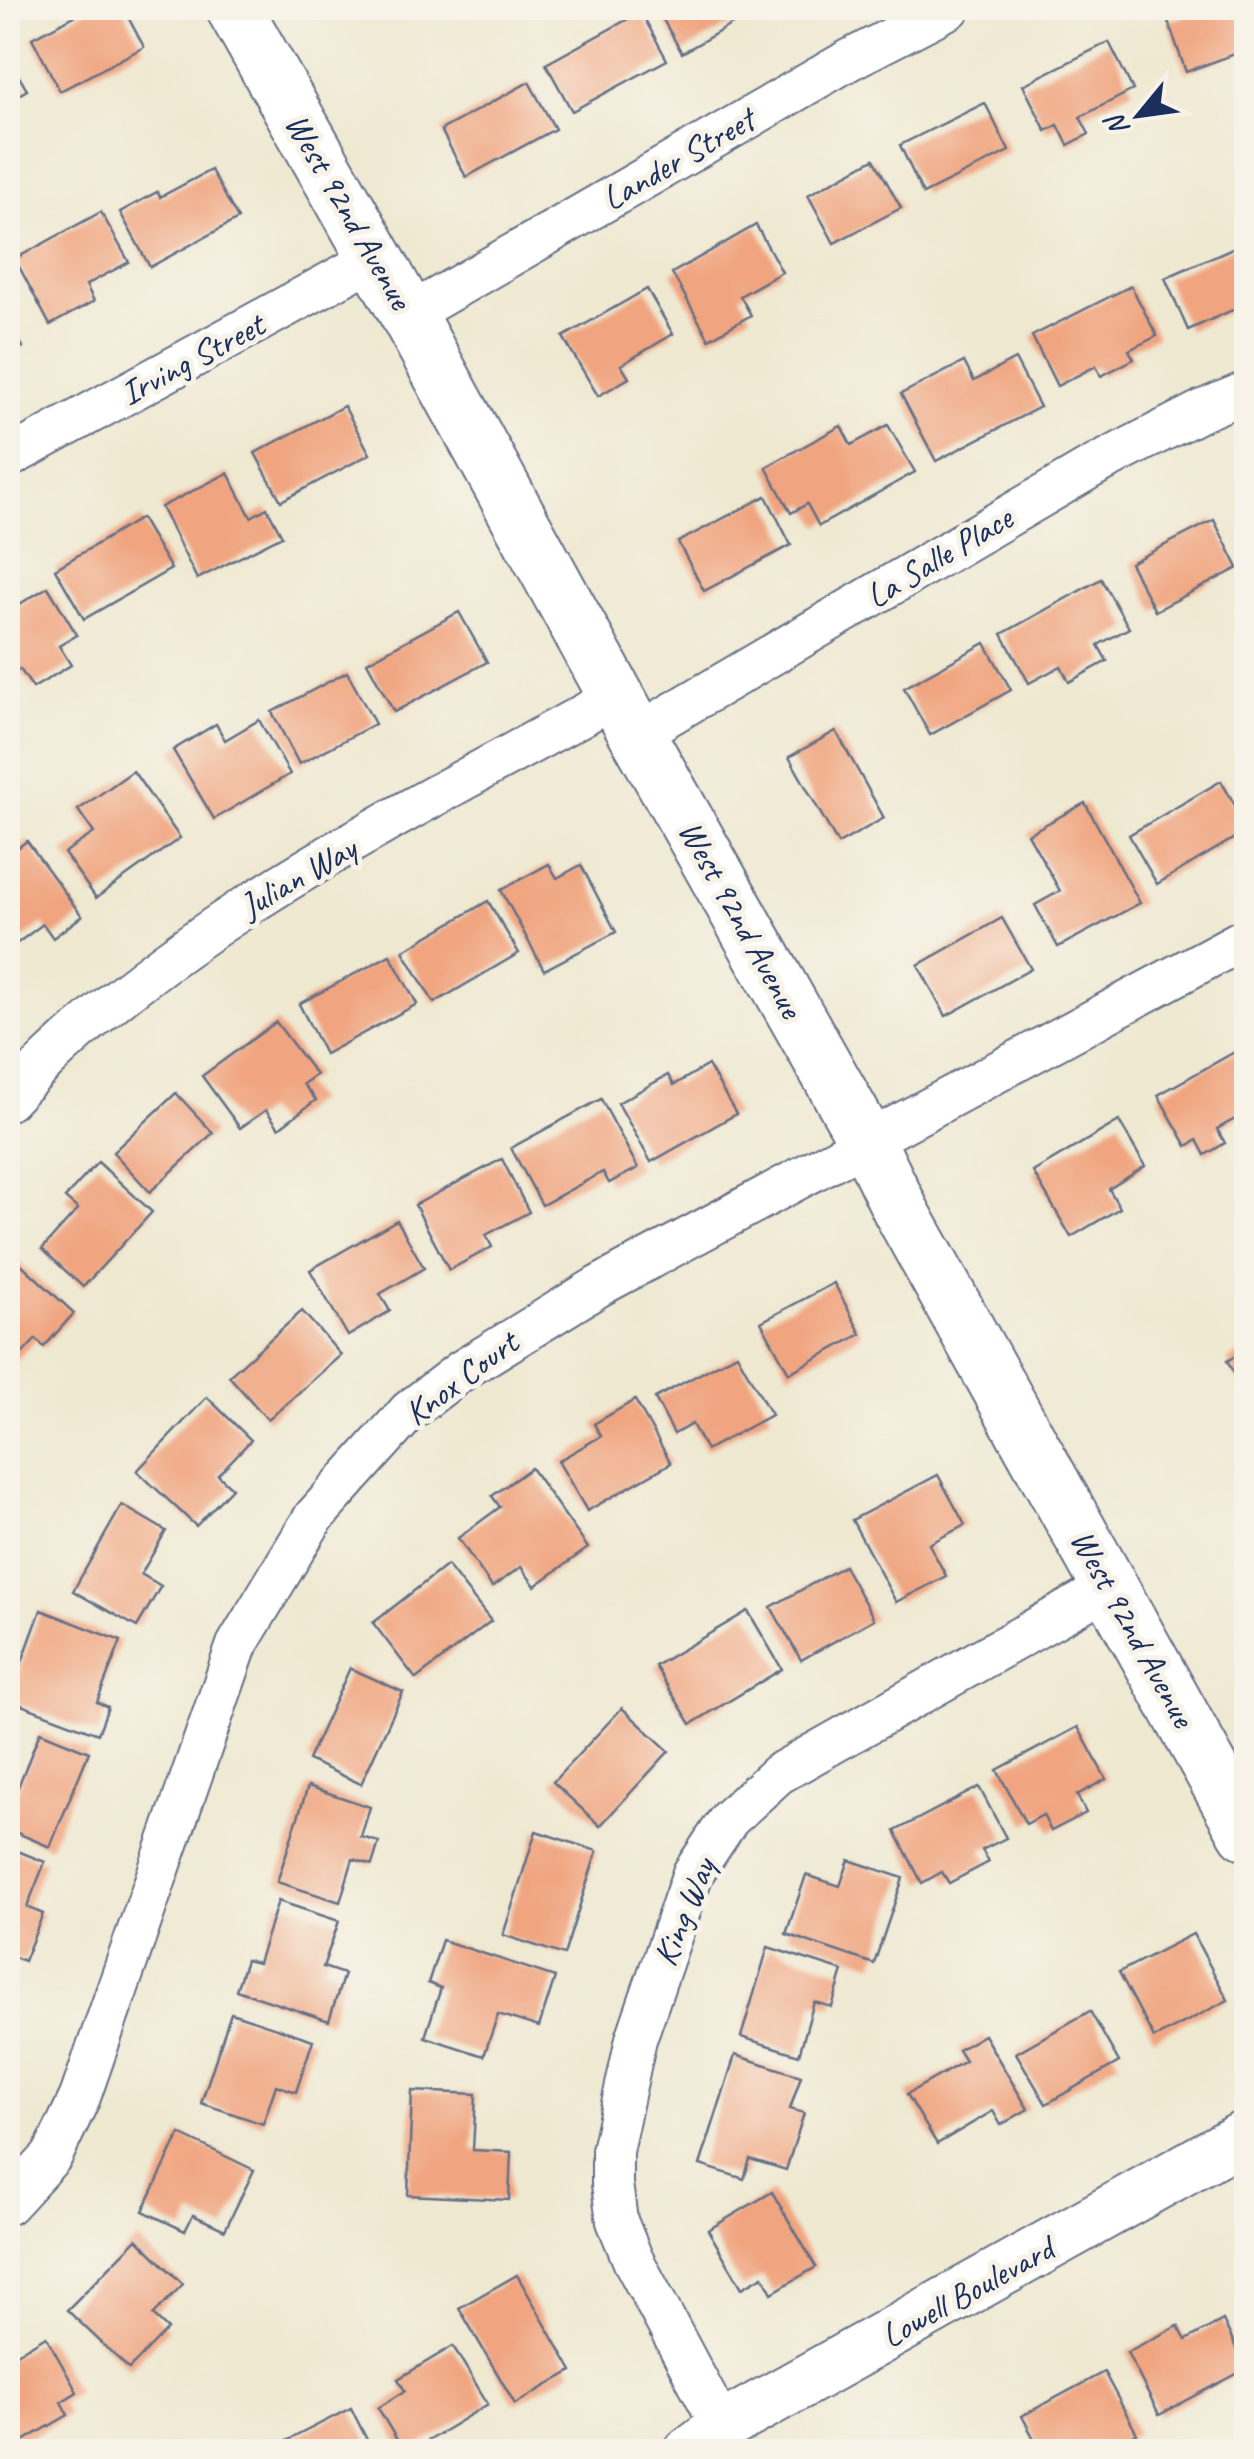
<svg xmlns="http://www.w3.org/2000/svg" width="1254" height="2459" font-family="Caveat,sans-serif">
  <style>
    .building { fill: #f0a47f }
    .lines { fill: none; stroke-linecap: round; stroke-linejoin: round }
    .minor-casing { stroke: #657087; stroke-width: 44 }
    .tertiary-casing { stroke: #657087; stroke-width: 54 }
    .primary-casing { stroke: #657087; stroke-width: 59 }
    .minor { stroke: #fff; stroke-width: 40 }
    .tertiary { stroke: #fff; stroke-width: 50 }
    .primary { stroke: #fff; stroke-width: 55 }
    .labels { text-anchor: middle; dominant-baseline: central; stroke-width: 10; stroke-linejoin: round; paint-order: stroke }
    .street-label { font-size: 35px; fill: #1b2f5e; stroke: #f7f3e8 }
  </style>
  <rect width="100%" height="100%" fill="#f7f3e8"/>
  <filter id="ink" filterUnits="userSpaceOnUse"><feTurbulence type="fractalNoise" baseFrequency=".01" numOctaves="2"/><feDisplacementMap in="SourceGraphic" scale="20" xChannelSelector="R" yChannelSelector="G"/><feConvolveMatrix kernelMatrix="1 2 1 2 8 2 1 2 1" color-interpolation-filters="sRGB"/></filter>
  <filter id="wash" filterUnits="userSpaceOnUse"><feTurbulence type="fractalNoise" baseFrequency=".0048" numOctaves="4" result="noise"/><feDisplacementMap in="SourceGraphic" scale="40" xChannelSelector="R" yChannelSelector="G"/><feGaussianBlur stdDeviation="2.25" result="paint"/><feColorMatrix in="noise" values="0 0 0 0 0 0 0 0 0 0 0 0 0 0 0 0 0 1.4 0 .05"/><feComposite in="paint" operator="in"/></filter>
  <g filter="url(#wash)">
    <rect width="100%" height="100%" fill="#efe9d2"/>
    <g id="blocks">
      <g class="building">
        <polygon points="90,8 123,8 144,47 60,91 32,38"/>
        <polygon points="660,8 760,8 682,53 657,9"/>
        <polygon points="1204,8 1243,8 1246,18 1246,50 1186,72 1168,21"/>
        <polygon points="641,12 667,60 572,111 546,64"/>
        <polygon points="1109,42 1133,90 1080,117 1089,134 1068,145 1058,125 1046,131 1023,85"/>
        <polygon points="8,58 27,90 8,101"/>
        <polygon points="529,82 555,129 466,177 441,130"/>
        <polygon points="985,103 1009,151 923,194 900,145"/>
        <polygon points="874,159 901,208 834,243 808,195"/>
        <polygon points="211,170 238,219 150,267 120,212 157,192 160,197"/>
        <polygon points="101,212 129,262 86,285 94,301 50,325 15,259"/>
        <polygon points="756,225 782,272 740,296 751,315 709,339 672,273"/>
        <polygon points="1246,242 1246,304 1188,330 1165,278"/>
        <polygon points="1131,286 1157,336 1129,350 1134,359 1101,376 1096,366 1057,386 1032,336"/>
        <polygon points="647,289 673,334 621,365 629,378 598,396 563,337"/>
        <polygon points="8,320 23,347 8,356"/>
        <polygon points="1015,359 1040,407 936,461 901,394 964,362 974,381"/>
        <polygon points="344,406 370,454 281,501 255,453"/>
        <polygon points="888,425 915,472 819,526 807,504 791,513 766,467 841,426 851,445"/>
        <polygon points="228,473 251,517 267,508 282,536 197,579 161,507"/>
        <polygon points="766,496 791,545 704,591 678,542"/>
        <polygon points="141,518 171,569 84,619 55,569"/>
        <polygon points="1214,520 1238,568 1155,611 1130,563"/>
        <polygon points="1101,579 1129,628 1098,645 1107,661 1069,682 1061,666 1029,683 1002,634"/>
        <polygon points="48,587 77,635 59,646 71,665 33,688 20,669 8,677 8,611"/>
        <polygon points="459,612 487,662 394,712 367,662"/>
        <polygon points="985,643 1011,690 930,735 904,688"/>
        <polygon points="347,672 375,724 299,764 272,712"/>
        <polygon points="259,720 290,774 214,819 173,750 216,724 225,740"/>
        <polygon points="836,731 884,818 838,844 789,757"/>
        <polygon points="133,771 180,838 96,898 64,853 94,833 78,810"/>
        <polygon points="1221,781 1246,824 1246,831 1157,884 1129,835"/>
        <polygon points="1085,803 1140,903 1058,947 1035,905 1060,891 1028,834"/>
        <polygon points="27,841 82,916 53,938 43,924 8,950 8,855"/>
        <polygon points="549,864 557,878 581,865 616,932 544,970 501,890"/>
        <polygon points="488,901 519,953 434,1003 403,951"/>
        <polygon points="1002,918 1031,969 946,1016 918,965"/>
        <polygon points="390,955 417,1004 325,1054 299,1004"/>
        <polygon points="276,1022 316,1075 303,1084 316,1100 279,1128 266,1110 240,1128 202,1076"/>
        <polygon points="1240,1049 1246,1061 1246,1113 1217,1129 1225,1143 1205,1155 1197,1140 1187,1146 1158,1095"/>
        <polygon points="708,1065 736,1114 651,1162 618,1103 668,1075 674,1085"/>
        <polygon points="176,1093 213,1133 150,1192 113,1152"/>
        <polygon points="601,1099 638,1168 609,1183 603,1172 542,1205 511,1148"/>
        <polygon points="1119,1121 1145,1166 1109,1189 1120,1208 1071,1237 1033,1172"/>
        <polygon points="502,1159 529,1212 486,1235 492,1247 449,1270 415,1205"/>
        <polygon points="98,1162 152,1212 83,1287 42,1249 78,1209 65,1198"/>
        <polygon points="397,1220 424,1268 380,1294 390,1311 348,1336 310,1270"/>
        <polygon points="19,1262 74,1313 44,1347 36,1339 8,1369 8,1274"/>
        <polygon points="834,1283 861,1334 789,1373 761,1322"/>
        <polygon points="302,1311 341,1355 268,1420 229,1376"/>
        <polygon points="1246,1350 1246,1395 1227,1361"/>
        <polygon points="737,1354 771,1415 706,1450 692,1424 674,1434 655,1398"/>
        <polygon points="207,1397 251,1440 218,1475 232,1488 196,1526 137,1471"/>
        <polygon points="635,1400 671,1463 587,1511 558,1461 601,1436 594,1424"/>
        <polygon points="531,1468 588,1548 535,1586 521,1567 492,1587 458,1538 500,1507 492,1496"/>
        <polygon points="938,1475 965,1525 929,1544 946,1576 896,1602 852,1520"/>
        <polygon points="122,1505 166,1531 141,1574 161,1586 137,1627 73,1591"/>
        <polygon points="447,1565 491,1621 416,1679 373,1623"/>
        <polygon points="844,1566 874,1619 801,1660 771,1607"/>
        <polygon points="41,1610 121,1641 97,1702 108,1707 98,1734 8,1700"/>
        <polygon points="748,1611 782,1669 691,1724 655,1666"/>
        <polygon points="350,1668 403,1692 361,1784 308,1760"/>
        <polygon points="622,1708 669,1751 600,1826 553,1782"/>
        <polygon points="1078,1727 1106,1779 1077,1795 1086,1813 1051,1831 1043,1815 1026,1824 997,1770"/>
        <polygon points="40,1732 89,1752 50,1847 8,1829 8,1812"/>
        <polygon points="308,1786 370,1807 361,1837 379,1842 372,1865 353,1859 340,1902 277,1882"/>
        <polygon points="979,1787 1006,1838 982,1850 989,1862 949,1883 942,1872 922,1883 895,1831"/>
        <polygon points="536,1831 597,1851 564,1955 503,1935"/>
        <polygon points="8,1847 45,1862 27,1907 43,1914 24,1961 8,1954"/>
        <polygon points="849,1860 903,1878 874,1964 786,1934 806,1875 840,1886"/>
        <polygon points="278,1901 339,1921 323,1967 344,1974 329,2021 236,1990 246,1960 258,1963"/>
        <polygon points="1193,1934 1228,2000 1154,2038 1119,1972"/>
        <polygon points="442,1940 555,1977 539,2027 498,2014 484,2056 425,2037 441,1988 428,1983"/>
        <polygon points="768,1947 843,1971 832,2007 814,2002 799,2055 741,2037"/>
        <polygon points="1090,2011 1119,2062 1046,2104 1016,2053"/>
        <polygon points="231,2013 313,2040 296,2092 276,2085 263,2124 201,2103"/>
        <polygon points="984,2035 1028,2109 1001,2125 993,2111 937,2144 907,2094 965,2061 958,2050"/>
        <polygon points="735,2055 801,2076 790,2109 804,2113 786,2170 750,2159 744,2179 700,2165"/>
        <polygon points="412,2091 476,2094 473,2150 511,2152 509,2200 408,2195"/>
        <polygon points="180,2134 254,2170 225,2230 193,2215 185,2231 143,2211"/>
        <polygon points="772,2192 816,2267 772,2293 763,2276 742,2288 708,2230"/>
        <polygon points="137,2239 183,2284 153,2315 168,2329 129,2369 67,2310"/>
        <polygon points="517,2275 572,2371 515,2404 459,2308"/>
        <polygon points="1223,2320 1246,2369 1159,2415 1127,2352 1178,2326 1186,2340"/>
        <polygon points="46,2336 77,2392 61,2402 68,2415 8,2450 8,2359"/>
        <polygon points="453,2346 488,2404 409,2452 404,2452 378,2408 405,2391 398,2379"/>
        <polygon points="1104,2372 1137,2434 1105,2452 1073,2452 1071,2447 1063,2452 1041,2452 1022,2416"/>
        <polygon points="351,2408 373,2452 265,2452"/>
      </g>
    </g>
  </g>
  <g filter="url(#ink)">
    <use href="#blocks" fill-opacity="0" stroke="#657087" stroke-width="2.5"/>
    <g class="lines">
      <g class="minor-casing">
        <g id="minor">
          <polyline points="408,315 849,60 950,8"/>
          <polyline points="8,458 375,258"/>
          <polyline points="637,734 1092,467 1203,410 1246,392"/>
          <path d="M8,1100c164,-177 400,-287 609,-404"/>
          <polyline points="8,2204 52,2156 80,2097 237,1645 314,1517 409,1411 461,1371 599,1286 1246,938"/>
          <polyline points="722,2427 633,2260 617,2221 612,2184 612,2151 636,2039 693,1873 729,1819 778,1774 1111,1586"/>
        </g>
      </g>
      <g class="tertiary-casing">
        <polyline id="tertiary" points="689,2452 722,2427 1246,2135"/>
      </g>
      <g class="primary-casing">
        <polyline id="primary" points="234,8 408,315 637,734 868,1143 901,1211 1246,1832"/>
      </g>
      <use href="#minor" class="minor"/>
      <use href="#tertiary" class="tertiary"/>
      <use href="#primary" class="primary"/>
    </g>
  </g>
  <g class="labels">
    <g class="street-label">
      <text transform="translate(678 159) rotate(-30)">Lander Street</text>
      <text transform="translate(349 211) rotate(60)">West 92nd Avenue</text>
      <text transform="translate(192 359) rotate(-28)">Irving Street</text>
      <text transform="translate(939 557) rotate(-31)">La Salle Place</text>
      <text transform="translate(298 877) rotate(-30)">Julian Way</text>
      <text transform="translate(741 919) rotate(61)">West 92nd Avenue</text>
      <text transform="translate(461 1378) rotate(-37)">Knox Court</text>
      <text transform="translate(1133 1628) rotate(61)">West 92nd Avenue</text>
      <text transform="translate(684 1912) rotate(-68)">King Way</text>
      <text transform="translate(967 2292) rotate(-29)">Lowell Boulevard</text>
    </g>
  </g>
  <rect width="1254" height="2459" fill="none" stroke="#f7f3e8" stroke-width="40"/>
  <g transform="translate(1139 115) rotate(241)" stroke="#f7f3e8" stroke-width="8" paint-order="stroke">
  <path d="M0-8L18 38L0 25L-18 38Z" fill="#1b2f5e"/>
  <text y="-15" font-size="28" font-weight="bold" text-anchor="middle" fill="#1b2f5e">N</text>
  </g>
</svg>
